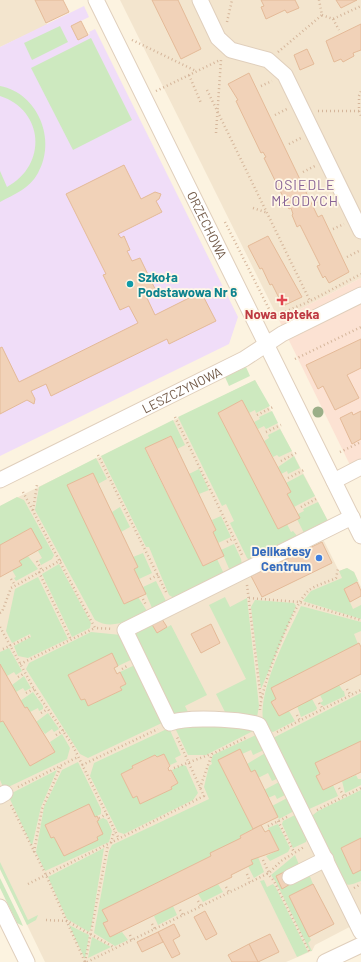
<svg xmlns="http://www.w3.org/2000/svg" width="361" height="962" font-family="Barlow,sans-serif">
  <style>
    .residential { fill: #f3e5ce }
    .commercial { fill: #fce2d3 }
    .education { fill: #f0ddf8 }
    .green { fill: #cde9bf }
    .building { fill: #f1d2b8; stroke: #e4ba98 }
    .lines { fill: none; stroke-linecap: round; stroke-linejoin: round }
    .minor-casing { stroke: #e0cfbc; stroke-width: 17 }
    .path { stroke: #d5b69b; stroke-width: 2.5; stroke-dasharray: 1 3; stroke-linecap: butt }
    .minor { stroke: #fff; stroke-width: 15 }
    .tree { fill: #9baf88 }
    .culture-dot { fill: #0f9aa8; stroke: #fff7e6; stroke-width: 1.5 }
    .health-dot { fill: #e0444e; stroke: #fff7e6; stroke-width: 1.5 }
    .shop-dot { fill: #3f7fe0; stroke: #fff7e6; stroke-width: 1.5 }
    .labels { text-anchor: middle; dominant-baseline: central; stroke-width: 3.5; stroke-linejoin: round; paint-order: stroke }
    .street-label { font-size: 13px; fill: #725a48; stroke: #fff7e6 }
    .culture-label { font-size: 13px; font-weight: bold; fill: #0d838f; stroke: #fff7e6; text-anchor: start }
    .health-label { font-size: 13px; font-weight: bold; fill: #be3a42; stroke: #fff7e6 }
    .shop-label { font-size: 13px; font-weight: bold; fill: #366cbe; stroke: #fff7e6; text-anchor: end }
    .neighbourhood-label { font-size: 14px; letter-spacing: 1px; fill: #886396; stroke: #fff7e6 }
  </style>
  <rect width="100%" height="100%" fill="#fcf3e0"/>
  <g class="residential">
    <polygon points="0,0 35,0 47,25 0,47"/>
    <polygon points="120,0 361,0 361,278 279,320"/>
    <polygon points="255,380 329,523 323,539 339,571 347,568 354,572 361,587 361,921 315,945 312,951 286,962 45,962 0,869 0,506"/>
  </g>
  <polygon class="commercial" points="361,278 361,460 350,465 279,320"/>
  <polygon class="education" points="84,6 89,17 71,26 78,40 90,34 89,32 95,29 238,317 229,344 0,456 0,47"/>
  <g class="green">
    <polygon points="60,26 68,42 32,60 24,43"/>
    <polygon points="91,38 132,120 73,150 31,68"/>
    <path d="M0,86c38,7 57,54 38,87 -8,15 -23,21 -38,29v-31l7,16c41,-22 37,-77 -7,-91z"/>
    <polygon points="246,367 250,376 229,386 225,377"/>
    <polygon points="255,380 270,406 256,413 255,410 249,413 242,400 218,413 278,529 287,524 291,532 293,531 298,537 251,561 247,558 230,523 234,521 226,504 222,506 178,417"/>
    <polygon points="272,411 278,423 266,429 264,426 258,429 254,422 260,419 259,417"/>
    <polygon points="173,420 185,445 177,449 170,436 145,449 203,566 217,559 224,574 174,598 169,595 149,547 146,547 101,456"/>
    <polygon points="280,429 292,451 279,457 277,455 273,457 264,441 269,438 268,435"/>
    <polygon points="294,456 300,468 288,474 287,471 281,474 278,467"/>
    <path d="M96,458l11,21 -9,5 -5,-11 -25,12 56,119 14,-7 9,14c-17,8 -34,20 -52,9l-60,-110 4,-23z"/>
    <polygon points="199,469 209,490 199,494 189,474"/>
    <polygon points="303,474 315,496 294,507 287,494 290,492 286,483"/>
    <polygon points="17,497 24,500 54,555 52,559 41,565 39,560 42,558 38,551 42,548 31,528 0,545 0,506"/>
    <polygon points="318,502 329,523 305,535 297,519 298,514 304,511 303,509"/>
    <polygon points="120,507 130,527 121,532 112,512"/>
    <polygon points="221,516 231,537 218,543 213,532 216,530 212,520"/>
    <polygon points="234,544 241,559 242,565 230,571 221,550"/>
    <polygon points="143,553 152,573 139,579 134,569 138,567 133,557"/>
    <polygon points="28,556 38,569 16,581 14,578 16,577 12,570 21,565 19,561"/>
    <polygon points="59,564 91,623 90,628 72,637 42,574"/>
    <polygon points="347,568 354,572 358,581 344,589 353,609 361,605 361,619 303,601 311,591 342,578 339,571"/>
    <polygon points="38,577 68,639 28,658 18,656 14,646 31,637 30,634 12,643 6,631 15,589"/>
    <polygon points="156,581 166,601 152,608 143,587"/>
    <polygon points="225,597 230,607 247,598 259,706 257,717 227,716 216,694 246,679 209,605"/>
    <polygon points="255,600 294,603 296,606 261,689 251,607"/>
    <path d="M301,606l60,16v9l-7,3 4,10 -87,44 5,11 -5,3 8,14 10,-5 6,10 -22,11 -7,-2c-15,-29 22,-96 35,-124z"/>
    <polygon points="150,621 157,633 171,625 207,695 185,706 190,716 173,717 133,631"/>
    <polygon points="91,632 121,635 135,658 118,666 112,654 68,675 81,700 85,699 88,706 122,690 120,687 126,684 120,672 137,664 166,721 88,758 80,754 26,669 29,663"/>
    <polygon points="9,648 22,671 16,675 14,672 7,676 0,664 0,652"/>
    <polygon points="24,676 31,688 25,691 23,688 16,692 12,685"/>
    <polygon points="339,685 343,691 344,691 345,696 324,706 322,705 320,703 323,701 320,695"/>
    <polygon points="33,692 43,706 43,709 39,711 38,708 30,712 27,707 25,708 20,701"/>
    <polygon points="361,693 361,741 316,776 323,790 333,785 338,796 307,810 271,739"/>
    <polygon points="312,699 317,708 316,710 301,717 297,706"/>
    <polygon points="48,713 59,729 54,732 52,729 45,734 36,722"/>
    <polygon points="3,721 30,766 55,752 50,742 62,734 70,748 67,759 4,789 0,780 0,722"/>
    <polygon points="182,724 247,726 255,730 206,755 188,755 175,728"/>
    <polygon points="169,728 181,755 175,758 177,762 170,765 164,754 157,757 155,755 132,766 133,768 121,774 133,798 137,796 140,804 172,789 171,787 178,783 172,770 183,765 186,766 198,793 193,800 124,834 118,832 90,776 94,763"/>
    <polygon points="258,734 264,750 253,755 251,750 242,754 240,749 218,760 253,829 240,836 241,838 211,856 102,910 108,921 111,936 122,932 128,940 115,946 94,933 109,851 112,845 209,799 204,787 209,766 212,764 211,761 213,755"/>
    <polygon points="267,752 279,778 272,781 268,773 258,778 251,772 247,764"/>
    <polygon points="78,762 101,809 101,814 95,817 89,805 45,825 51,838 54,837 60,848 97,837 97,821 103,818 107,820 112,831 109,842 45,871 36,852 44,807 62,770"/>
    <polygon points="57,770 41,807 32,846 8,795"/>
    <polygon points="356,775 358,779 361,779 361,785 345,793 342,781"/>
    <polygon points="281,781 287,794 277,799 275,795 268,798 264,790"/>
    <path d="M361,790v48l-20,10 12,26 8,-4v11c-8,3 -12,6 -20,1l-30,-62 2,-5 5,-4z"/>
    <polygon points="289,797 296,810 279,819 272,806"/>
    <polygon points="299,813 309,834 306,842 293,848 282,824 283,821"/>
    <polygon points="278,824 290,848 288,852 270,861 266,856 279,850 268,828"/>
    <polygon points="104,848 91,928 89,932 67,919 48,877"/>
    <polygon points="295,855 300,867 276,876 282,889 309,874 313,884 289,896 311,940 308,943 312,951 310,951 276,882 271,875"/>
    <polygon points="258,857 264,872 254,878 248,866 253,864 251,860"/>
    <polygon points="0,862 28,920 38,915 36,920 27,925 0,869"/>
    <polygon points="0,878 20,919 23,926 17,923 0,888"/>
    <polygon points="264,880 267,887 273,884 276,888 308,952 297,957 260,881"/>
    <polygon points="218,884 223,892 203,902 198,894"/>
    <polygon points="173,906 177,915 158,925 154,916"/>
    <polygon points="69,925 89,935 85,959"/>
    <polygon points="92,937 111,947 88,958"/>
  </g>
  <g class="building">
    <polygon points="35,0 63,0 69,12 46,23"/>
    <polygon points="152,0 178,0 201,49 181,59"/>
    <polygon points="261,0 295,0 299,8 287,13 285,10 266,19 261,7 264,6"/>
    <polygon points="336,0 357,0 341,8"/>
    <polygon points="81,21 88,35 78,40 71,26"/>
    <polygon points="361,24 361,50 353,53 354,56 343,62 341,59 334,62 326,41"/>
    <polygon points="307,49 314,64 300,70 294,55"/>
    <polygon points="249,73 318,217 322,215 349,272 329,283 325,276 323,278 317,266 320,265 300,225 297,227 292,215 293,214 291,208 289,209 264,158 266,157 263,152 261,153 236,101 238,100 228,84"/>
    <polygon points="124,165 141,199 155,192 161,194 159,199 156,201 162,212 118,234 121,238 124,236 130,250 127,251 132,261 140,258 157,293 147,298 155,315 201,292 216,321 169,344 167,339 51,396 46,384 31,391 35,399 34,404 27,400 0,414 0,348 2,347 19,382 138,323 129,306 120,310 103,275 106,274 66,194"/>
    <polygon points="268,236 302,297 283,306 272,284 270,285 262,268 260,269 248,246"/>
    <polygon points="361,339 361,368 347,375 359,398 335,410 323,386 318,389 306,365"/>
    <polygon points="242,400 291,492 287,494 300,518 278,529 218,413"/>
    <polygon points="361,411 361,439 352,444 340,418 352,412 353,415"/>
    <polygon points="171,436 216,530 213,532 224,556 203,566 145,448"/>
    <polygon points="93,473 138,567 134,569 146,594 124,604 67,485"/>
    <polygon points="31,528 42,548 19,561 22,565 0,577 0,545"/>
    <polygon points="322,542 332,563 262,597 251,576"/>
    <polygon points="357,582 361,591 361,596 350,602 344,589"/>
    <polygon points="160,616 167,627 157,633 150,621"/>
    <polygon points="211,624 220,643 201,653 191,634"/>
    <polygon points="359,643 361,647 361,674 279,716 271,702 276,699 271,688"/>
    <polygon points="112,653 118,666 114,668 117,674 120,672 126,684 120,687 122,690 88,706 85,699 81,700 68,675"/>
    <polygon points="0,664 25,708 27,707 55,752 30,766 3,721 0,722"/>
    <polygon points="361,741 361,772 323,790 316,776 320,774 315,763"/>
    <polygon points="240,749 251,772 255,770 278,817 253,829 218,760"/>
    <polygon points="164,754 170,766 168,768 169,771 171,770 178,783 171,787 172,789 140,804 137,796 133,798 121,774 133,768 132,766 155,755 157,757"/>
    <polygon points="89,804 95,817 97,816 99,820 97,821 103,834 97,837 98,840 64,856 54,837 51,838 45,825"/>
    <polygon points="261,825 265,832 269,830 279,850 251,860 253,864 231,875 232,877 110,937 103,923 108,921 102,910 211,856 210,853 241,838 240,836"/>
    <polygon points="361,838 361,870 353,874 341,848"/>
    <polygon points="286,871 292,883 282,889 276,876"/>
    <polygon points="313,884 334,924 309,937 289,896"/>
    <polygon points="205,911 217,934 206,940 194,917"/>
    <polygon points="174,924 180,936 173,940 180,954 172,958 158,932"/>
    <polygon points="158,932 163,942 142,952 137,942"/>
    <polygon points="270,934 279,952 258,962 249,944"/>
    <polygon points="249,944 258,962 232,962 228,955"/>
  </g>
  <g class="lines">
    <g class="minor-casing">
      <g id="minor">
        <path id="s1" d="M96,0l265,536"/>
        <polyline points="200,0 218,38 231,50 268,60 285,75 361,231"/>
        <path id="s2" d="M0,480l244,-121 38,-25 79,-39"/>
        <polyline points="334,481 361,467"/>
        <path d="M352,517l-227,113 45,93c17,-7 72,-4 89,2l102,207"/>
        <polyline points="0,796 5,793"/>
        <polyline points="290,877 326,859"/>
        <polyline points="0,907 27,962"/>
        <polyline points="325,962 361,945"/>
      </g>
    </g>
    <g class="path">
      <polyline points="322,15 333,19 361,6"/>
      <polyline points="333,19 339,30"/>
      <polyline points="227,22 232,0"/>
      <polyline points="132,40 196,71"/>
      <polyline points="278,52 322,15 319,0"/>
      <polyline points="189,75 201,103"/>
      <polyline points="261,86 272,81"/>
      <polyline points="207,90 310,301 361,274"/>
      <polyline points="156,91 220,60"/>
      <polyline points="318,111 359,111 359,96 361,91"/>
      <polyline points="359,111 361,116"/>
      <polyline points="275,115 287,109"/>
      <polyline points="216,133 221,60"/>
      <polyline points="289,144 301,138"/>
      <polyline points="303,172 315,166"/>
      <polyline points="316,202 328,196"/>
      <polyline points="253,208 268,213"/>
      <polyline points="225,222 273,317 310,301"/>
      <polyline points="333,229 344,224"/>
      <polyline points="347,257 361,250"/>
      <polyline points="295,359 361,327"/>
      <polyline points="257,415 273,407"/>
      <polyline points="175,417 243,557"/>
      <polyline points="266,432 281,425"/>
      <polyline points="340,452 361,442"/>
      <polyline points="98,455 167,594"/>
      <polyline points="281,461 296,453"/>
      <polyline points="288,478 304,470"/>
      <polyline points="23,492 95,628 113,629"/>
      <polyline points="301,507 318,498"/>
      <polyline points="33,510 37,485"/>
      <polyline points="227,542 234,538"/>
      <polyline points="37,561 42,571"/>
      <polyline points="39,572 71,640"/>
      <polyline points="11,579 15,585"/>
      <polyline points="150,579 158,575"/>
      <polyline points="247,585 261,700"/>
      <polyline points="249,598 299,602 361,620"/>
      <polyline points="143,599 146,605"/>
      <polyline points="0,613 2,612 11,588 61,560"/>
      <polyline points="0,627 34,689 72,744 119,839"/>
      <polyline points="3,649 31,636"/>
      <polyline points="20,664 95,628"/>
      <polyline points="122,669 127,666"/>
      <polyline points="18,677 25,673"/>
      <polyline points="347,689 351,696"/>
      <polyline points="26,693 34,689"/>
      <polyline points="319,703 323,709"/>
      <path d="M260,710c1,-24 31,-102 48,-119 7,-6 20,-9 28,-13l2,-9"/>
      <polyline points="41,713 48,709"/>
      <polyline points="297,715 300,721"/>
      <polyline points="277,732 361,690"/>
      <polyline points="56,735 64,730"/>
      <polyline points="82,765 158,729"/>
      <polyline points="174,768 211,754"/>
      <polyline points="18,787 78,757"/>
      <polyline points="200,788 212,754 247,737"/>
      <polyline points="339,788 344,796"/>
      <polyline points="11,805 46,875 85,962"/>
      <polyline points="317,810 361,788"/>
      <polyline points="99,818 107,814"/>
      <polyline points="278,821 294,852"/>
      <polyline points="268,826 289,816"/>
      <polyline points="111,843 114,831"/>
      <polyline points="34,852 42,809 61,766"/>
      <polyline points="263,860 269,873"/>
      <polyline points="267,873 274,881 310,953"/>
      <polyline points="247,874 250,882"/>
      <polyline points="28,884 204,796 176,735"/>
      <polyline points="226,887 229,892"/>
      <polyline points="354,888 361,884"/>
      <polyline points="198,901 201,906"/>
      <polyline points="180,910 183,915"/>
      <polyline points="46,920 67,921 115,948"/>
      <polyline points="152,924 155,929"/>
      <polyline points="130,935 132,940"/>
      <polyline points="85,962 108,845"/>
      <polyline points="87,962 269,873 281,861 304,847"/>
    </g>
    <use href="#minor" class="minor"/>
  </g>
  <circle class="tree" cx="318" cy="412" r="5.5"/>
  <circle class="culture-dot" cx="130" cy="284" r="4"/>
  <path class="health-dot" d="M280 294h4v4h4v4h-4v4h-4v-4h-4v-4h4z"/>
  <circle class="shop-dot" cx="319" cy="558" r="4"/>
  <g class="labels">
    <g class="street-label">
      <text stroke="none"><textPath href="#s1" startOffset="251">ORZECHOWA</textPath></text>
      <text stroke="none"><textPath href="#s2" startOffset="203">LESZCZYNOWA</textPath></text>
    </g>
    <g class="culture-label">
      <text x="138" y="277">Szkoła<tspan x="138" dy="15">Podstawowa Nr 6</tspan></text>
    </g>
    <g class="health-label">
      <text x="282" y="314">Nowa apteka</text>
    </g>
    <g class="shop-label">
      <text x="311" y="551">Delikatesy<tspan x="311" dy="15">Centrum</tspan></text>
    </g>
    <g class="neighbourhood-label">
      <text x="305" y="184">OSIEDLE<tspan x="305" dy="16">MŁODYCH</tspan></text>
    </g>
  </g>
</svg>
